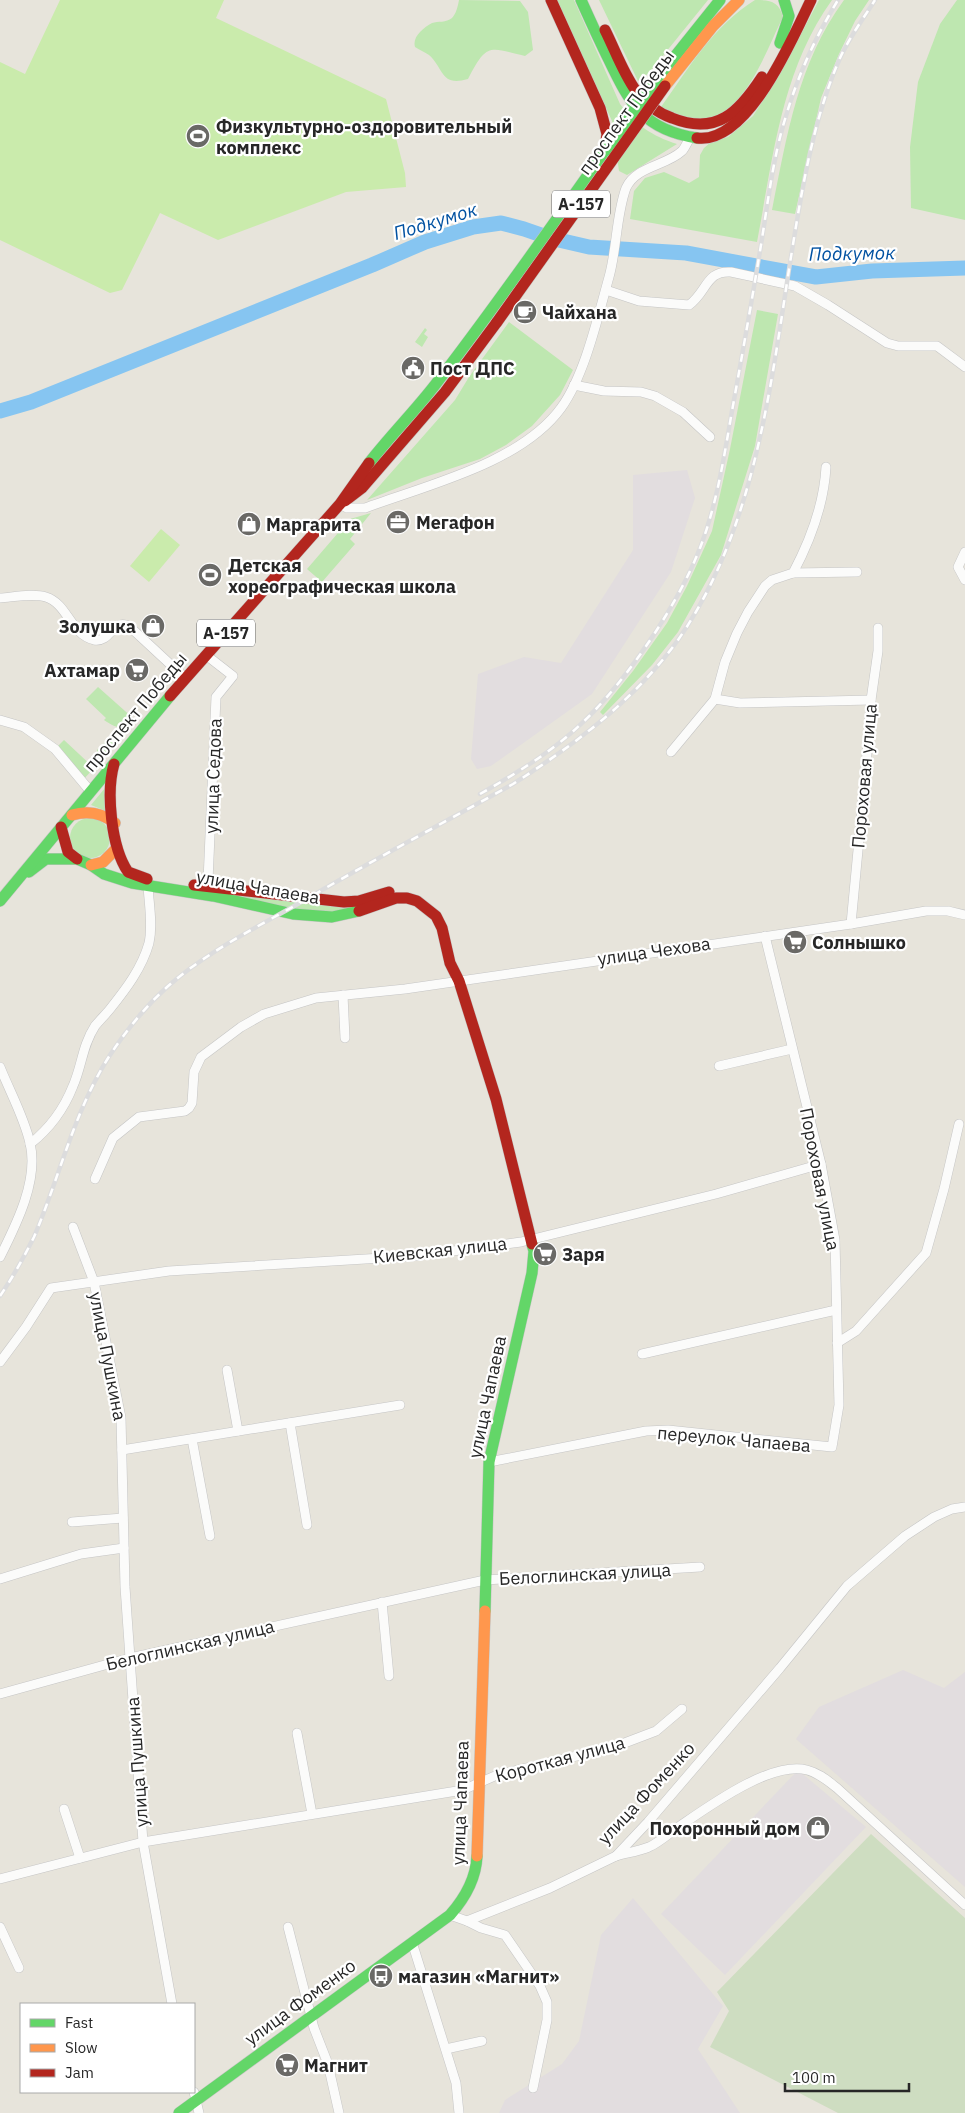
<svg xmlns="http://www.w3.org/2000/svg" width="965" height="2113" font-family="'IBM Plex Sans',sans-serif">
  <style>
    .industrial { fill: #e2dddf }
    .green { fill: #bee7b0 }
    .cemetery { fill: #ceddc1 }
    .pitch { fill: #caebac }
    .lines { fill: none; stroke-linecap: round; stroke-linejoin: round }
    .river { stroke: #86c5f1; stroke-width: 15 }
    .street-casing { stroke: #c5c5c5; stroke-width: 10 }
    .fast-casing { stroke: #c5c5c5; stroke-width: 12 }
    .slow-casing { stroke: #c5c5c5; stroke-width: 12 }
    .jam-casing { stroke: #c5c5c5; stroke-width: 12 }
    .street { stroke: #fbfbfa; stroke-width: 9 }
    .fast { stroke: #63d668; stroke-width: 11 }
    .slow { stroke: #ff974d; stroke-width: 11 }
    .jam { stroke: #b3261e; stroke-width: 11 }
    .rail-casing { stroke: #dcdcdd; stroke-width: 4.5 }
    .rail { stroke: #fff; stroke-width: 2.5; stroke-dasharray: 8; stroke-linecap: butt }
    .fast-bridge-casing { stroke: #c3c2bf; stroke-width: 12; stroke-linecap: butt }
    .jam-bridge-casing { stroke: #c3c2bf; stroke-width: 12; stroke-linecap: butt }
    .fast-bridge { stroke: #63d668; stroke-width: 11 }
    .jam-bridge { stroke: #b3261e; stroke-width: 11 }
    .labels { text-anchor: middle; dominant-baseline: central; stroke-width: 4.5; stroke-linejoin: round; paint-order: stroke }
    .shield { fill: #fff; stroke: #686868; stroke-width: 1 }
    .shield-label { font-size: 16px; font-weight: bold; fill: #272727 }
    .street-label { font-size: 18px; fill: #272727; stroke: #fff }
    .poi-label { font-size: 18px; font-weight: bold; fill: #272727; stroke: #fff; text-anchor: start }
    .water-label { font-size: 19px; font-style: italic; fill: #0051a1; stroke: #fff }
  </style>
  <rect width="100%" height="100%" fill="#e7e4db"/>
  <g class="industrial">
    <polygon points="687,470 695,498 671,572 592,694 491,766 477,769 471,759 478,674 524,657 561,663 633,550 633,475"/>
    <polygon points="903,1670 944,1688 965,1672 965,1887 796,1739 819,1707"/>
    <polygon points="798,1770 866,1827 725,1975 661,1914"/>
    <polygon points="633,1898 723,2006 698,2049 740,2113 499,2113 505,2100 562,2064 579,2041 601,1935"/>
  </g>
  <g class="green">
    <path d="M459,0l61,1 8,11 5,38 -8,6c-37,-9 -38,-13 -57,23 -28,8 -24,-11 -39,-24 -4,-3 -10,-5 -14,-8 -3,-10 8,-19 17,-24 6,-2 14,0 20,-5 4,-4 6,-12 7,-18z"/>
    <path d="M557,0h17l46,104c16,21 32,32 57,40l-50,31 -8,-4 -7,-50z"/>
    <polygon points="599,0 708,0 649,73 638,81"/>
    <path d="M755,0c15,0 24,1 28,17 -16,31 -36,93 -75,102 -16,3 -33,-5 -47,-12 27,-38 53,-82 94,-107z"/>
    <path d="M819,0h13c-51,71 -59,159 -75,242l-127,-23 4,-28 11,-13 19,-6 25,11 10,-6 1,-22 4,-7 7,-6 17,-5 25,-21 28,-44z"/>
    <path d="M844,0h25l-14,21 -16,33 -18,44 -26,116 -23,-4c15,-75 26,-147 72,-210z"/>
    <polygon points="957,0 965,0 965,220 911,208 910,147 918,82 940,24"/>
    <polygon points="757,310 778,314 755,446 721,555 678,632 652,665 603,715 600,712 633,671 667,623 687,586 712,531 730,449"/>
    <polygon points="509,322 573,370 560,395 532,426 506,445 480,459 422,478 367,500 455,400 469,377"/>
    <polygon points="425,328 427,330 424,334 428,337 422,347 415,342"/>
    <polygon points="371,513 350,539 355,544 322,582 307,569 350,519"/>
    <path d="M98,687l36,32 -8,9c-9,0 -15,-3 -22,-8l2,-2 -20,-19z"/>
    <polygon points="112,736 116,737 117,740 102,758 98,756 97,750"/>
    <polygon points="64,740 94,768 82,781 56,748"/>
    <polygon points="105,788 106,811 91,805"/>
    <circle cx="90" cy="838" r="20"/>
    <polygon points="216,892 359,906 333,912 295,910"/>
  </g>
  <polygon class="cemetery" points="871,1834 965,1918 965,2113 838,2113 710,2047 729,2011 717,1992"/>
  <g class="pitch">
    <polygon points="60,0 224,0 216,18 386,99 405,173 406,187 346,192 218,240 160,213 122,290 110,293 0,240 0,62 25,74"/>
    <polygon points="161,529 180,545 149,582 130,566"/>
  </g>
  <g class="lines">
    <polyline class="river" points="0,411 31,402 372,265 425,242 473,227 501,223 524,229 550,238 589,247 686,253 816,277 872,271 965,268"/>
    <g class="street-casing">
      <g id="street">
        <path d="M606,290l33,11 50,4c18,-13 17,-35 42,-33l64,14 33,19 59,38 11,3h39l28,21"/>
        <polyline points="574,385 604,391 641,392 655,396 683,412 710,437"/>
        <path d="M340,504l7,4h18c62,-23 156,-45 196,-100 24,-33 37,-92 48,-131 8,-28 7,-62 17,-89 10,-22 40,-22 56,-37 3,-3 5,-9 8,-13"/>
        <polyline points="965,552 958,567 965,580"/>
        <polyline points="793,573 857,572"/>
        <path d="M0,598c14,-1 33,-5 46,-1 22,7 24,37 48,43 17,3 18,-22 35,-14l56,52"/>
        <polyline points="206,655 233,676 216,697 208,881"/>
        <polyline points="715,699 740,703 871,700"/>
        <polyline points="0,720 24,727 55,749 91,792"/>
        <path d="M671,752l44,-53 10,-37 12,-29 11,-21 17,-26 7,-6 21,-7c17,-32 31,-69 33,-106"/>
        <polyline points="851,924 866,766 871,700 878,651 878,628"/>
        <polyline points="343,995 345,1038"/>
        <polyline points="719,1066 792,1049"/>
        <path d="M0,1067c10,25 24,50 30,76 9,37 -14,82 -30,114"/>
        <path d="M30,1144c19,-15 34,-35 43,-58 9,-20 9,-40 22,-60 5,-6 11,-12 15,-17 16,-20 32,-41 39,-66 4,-18 0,-39 -1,-57"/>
        <polyline points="95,1179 113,1138 139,1117 185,1111 189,1108 192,1103 194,1072 201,1057 241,1027 264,1014 316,998 405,989 851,924 926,911 948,911 965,915"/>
        <polyline points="73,1227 94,1282 121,1418 125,1587 143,1842 172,2004"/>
        <polyline points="837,1343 856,1331 926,1253 944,1189 959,1124"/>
        <polyline points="642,1354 836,1310"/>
        <polyline points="0,1362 26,1327 51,1288 169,1271 415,1256 521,1242 716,1194 821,1164"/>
        <polyline points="227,1370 238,1431"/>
        <polyline points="290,1423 307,1525"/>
        <polyline points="192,1439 210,1536"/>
        <polyline points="122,1450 400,1405"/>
        <polyline points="489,1462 646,1431 668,1430 832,1447 839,1405 835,1240 821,1164 765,936"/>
        <polyline points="72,1522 123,1518"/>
        <polyline points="0,1579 81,1554 124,1548"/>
        <polyline points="382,1602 389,1676"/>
        <polyline points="0,1694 130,1658 485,1580 700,1567"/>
        <polyline points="297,1733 312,1814"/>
        <polyline points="64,1809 80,1858"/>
        <path d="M616,1856c11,-3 23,-5 33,-9 9,-4 17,-11 25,-17 30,-20 96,-70 133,-60 12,3 21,11 30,18l128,117"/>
        <polyline points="0,1879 143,1842 463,1790 497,1775 614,1747 656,1731 682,1709"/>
        <polyline points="450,1915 467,1921 550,1888 616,1856 648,1822 780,1668 847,1586 905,1536 934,1517 952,1509 965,1507"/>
        <polyline points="467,1921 481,1928 505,1935 540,1986 547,2002 547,2020 533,2088"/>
        <polyline points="0,1927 19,1968"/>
        <polyline points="288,1927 314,2028 328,2064 339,2113"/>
        <polyline points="412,1942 456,2083 459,2113"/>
        <polyline points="446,2049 482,2041"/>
        <polyline points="194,2092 199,2113"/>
      </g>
    </g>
    <g class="fast-casing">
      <g id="fast">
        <path d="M581,0c9,20 18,40 28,60 21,44 35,70 88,78"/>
        <polyline points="780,43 789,16 784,0"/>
        <polyline points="656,80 720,0"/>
        <path d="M369,463c21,-27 45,-51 66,-78 59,-76 114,-155 170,-234v-4"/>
        <polyline points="29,872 46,859 77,859 91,865 104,874 132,883 213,896 293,914 332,917 359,911"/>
        <polyline points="0,901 170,696"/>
        <polyline points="485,1611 489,1462 532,1273 534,1251 532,1244"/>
        <path d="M179,2113l271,-198c15,-17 26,-36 27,-59"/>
      </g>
    </g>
    <g class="slow-casing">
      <g id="slow">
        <polyline points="665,86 713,26 739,0"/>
        <path d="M72,815c16,-5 30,-2 43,8"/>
        <polyline points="91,865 103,862 117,848"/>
        <polyline points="477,1856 485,1611"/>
      </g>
    </g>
    <g class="jam-casing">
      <g id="jam">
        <polyline points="551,0 600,108 607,134 605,147"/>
        <path d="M605,30c10,20 18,43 31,61 9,12 22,22 36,27 45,18 67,-6 90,-41"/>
        <path d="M697,138c51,7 96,-101 114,-138"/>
        <polyline points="345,501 362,488 445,392 497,322"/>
        <polyline points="170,696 340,504 369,463"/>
        <path d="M114,764c-8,28 -3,83 14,108l19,7"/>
        <polyline points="61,827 68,852 77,859"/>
        <polyline points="194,885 344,902 359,901 389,892"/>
        <polyline points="359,911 396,898 407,898 417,901 436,916 442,928 450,963 459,981 496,1099 532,1244"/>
      </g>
    </g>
    <use href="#street" class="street"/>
    <use href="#fast" class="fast"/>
    <use href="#slow" class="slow"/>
    <use href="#jam" class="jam"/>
    <g class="rail-casing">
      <g id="rail">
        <path d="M480,794c35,-20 72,-42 101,-70 45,-42 97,-119 119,-176 17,-44 24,-91 32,-137 10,-55 20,-111 29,-166 7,-43 12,-88 25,-129 12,-41 30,-80 52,-116"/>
        <path d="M0,1296c13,-19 24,-39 34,-59 26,-61 40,-126 76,-182 16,-24 35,-48 56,-67 42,-38 96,-63 144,-91 67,-39 135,-75 203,-113 61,-39 122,-84 165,-144 76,-109 92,-249 112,-377 11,-68 22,-141 50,-205 9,-20 23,-39 35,-58"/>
      </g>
    </g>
    <use href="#rail" class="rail"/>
    <g class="fast-bridge-casing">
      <polyline id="fast-bridge" points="605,151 656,80"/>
    </g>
    <g class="jam-bridge-casing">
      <polyline id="jam-bridge" points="497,322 665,86"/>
    </g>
    <use href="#fast-bridge" class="fast-bridge"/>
    <use href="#jam-bridge" class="jam-bridge"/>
  </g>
  <defs>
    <g id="stadium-disc" transform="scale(1.25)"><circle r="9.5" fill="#6a6966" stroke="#fff"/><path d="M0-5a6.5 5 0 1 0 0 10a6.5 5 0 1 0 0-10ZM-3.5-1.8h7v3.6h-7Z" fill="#fff"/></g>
    <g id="cafe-disc" transform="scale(1.25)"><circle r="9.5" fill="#6a6966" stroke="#fff"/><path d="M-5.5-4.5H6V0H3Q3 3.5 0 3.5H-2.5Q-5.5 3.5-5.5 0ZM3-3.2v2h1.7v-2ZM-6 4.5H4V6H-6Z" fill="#fff"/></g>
    <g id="civic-disc" transform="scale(1.25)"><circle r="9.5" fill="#6a6966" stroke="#fff"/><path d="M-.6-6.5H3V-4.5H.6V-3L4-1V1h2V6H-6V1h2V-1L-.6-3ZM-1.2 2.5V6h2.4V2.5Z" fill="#fff"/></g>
    <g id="office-disc" transform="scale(1.25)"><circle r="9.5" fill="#6a6966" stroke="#fff"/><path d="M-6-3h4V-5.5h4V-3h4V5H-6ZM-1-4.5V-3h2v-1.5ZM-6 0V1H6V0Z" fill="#fff"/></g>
    <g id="shop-disc" transform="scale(1.25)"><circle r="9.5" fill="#6a6966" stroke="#fff"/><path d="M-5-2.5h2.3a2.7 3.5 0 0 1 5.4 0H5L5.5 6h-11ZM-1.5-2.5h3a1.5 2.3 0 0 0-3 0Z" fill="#fff"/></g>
    <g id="supermarket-disc" transform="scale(1.25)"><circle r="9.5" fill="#6a6966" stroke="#fff"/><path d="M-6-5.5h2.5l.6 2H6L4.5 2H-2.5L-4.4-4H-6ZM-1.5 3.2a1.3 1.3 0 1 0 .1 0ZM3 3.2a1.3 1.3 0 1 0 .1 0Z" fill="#fff"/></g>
    <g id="bus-disc" transform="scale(1.25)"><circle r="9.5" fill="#6a6966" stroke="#fff"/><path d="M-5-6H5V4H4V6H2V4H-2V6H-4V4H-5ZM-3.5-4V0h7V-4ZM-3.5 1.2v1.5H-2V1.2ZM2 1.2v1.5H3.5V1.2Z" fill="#fff"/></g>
  </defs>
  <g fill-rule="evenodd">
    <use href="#stadium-disc" x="198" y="136"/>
    <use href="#cafe-disc" x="525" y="312"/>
    <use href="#civic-disc" x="413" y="368"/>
    <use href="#office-disc" x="398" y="522"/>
    <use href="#shop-disc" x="249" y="524"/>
    <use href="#stadium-disc" x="210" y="575"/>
    <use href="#shop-disc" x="153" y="626"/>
    <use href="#supermarket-disc" x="137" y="670"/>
    <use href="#supermarket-disc" x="795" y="942"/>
    <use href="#supermarket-disc" x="545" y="1254"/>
    <use href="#shop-disc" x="818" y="1828"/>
    <use href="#bus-disc" x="381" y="1976"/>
    <use href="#supermarket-disc" x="287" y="2065"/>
  </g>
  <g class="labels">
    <g class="shield">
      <rect x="552" y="190.5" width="58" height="27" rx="4"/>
      <rect x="197" y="619.5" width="58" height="27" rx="4"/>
    </g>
    <g class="shield-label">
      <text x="581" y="204">А-157</text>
      <text x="226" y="633">А-157</text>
    </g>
    <g class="street-label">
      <text transform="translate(626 112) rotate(-54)">проспект Победы</text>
      <text transform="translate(135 712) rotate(-50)">проспект Победы</text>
      <text transform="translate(213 776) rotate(-88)">улица Седова</text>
      <text transform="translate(864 776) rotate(-85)">Пороховая улица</text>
      <text transform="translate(258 887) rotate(10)">улица Чапаева</text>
      <text transform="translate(654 951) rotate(-8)">улица Чехова</text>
      <text transform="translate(820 1179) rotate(79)">Пороховая улица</text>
      <text transform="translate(440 1250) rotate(-6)">Киевская улица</text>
      <text transform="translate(108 1356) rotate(79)">улица Пушкина</text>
      <text transform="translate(487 1397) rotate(-78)">улица Чапаева</text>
      <text transform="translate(734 1439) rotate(5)">переулок Чапаева</text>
      <text transform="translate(585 1574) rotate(-3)">Белоглинская улица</text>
      <text transform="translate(190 1645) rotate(-13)">Белоглинская улица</text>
      <text transform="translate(560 1759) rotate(-15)">Короткая улица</text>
      <text transform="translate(137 1762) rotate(-94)">улица Пушкина</text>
      <text transform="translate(646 1793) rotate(-47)">улица Фоменко</text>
      <text transform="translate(460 1803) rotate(-88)">улица Чапаева</text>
      <text transform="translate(300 2002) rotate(-36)">улица Фоменко</text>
    </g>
    <g class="poi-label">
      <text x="216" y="126">Физкультурно-оздоровительный<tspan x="216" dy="21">комплекс</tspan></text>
      <text x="542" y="312">Чайхана</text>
      <text x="430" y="368">Пост ДПС</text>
      <text x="416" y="522">Мегафон</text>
      <text x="266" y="524">Маргарита</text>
      <text x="228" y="565">Детская<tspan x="228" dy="21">хореографическая школа</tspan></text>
      <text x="136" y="626" text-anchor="end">Золушка</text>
      <text x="120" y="670" text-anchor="end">Ахтамар</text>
      <text x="812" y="942">Солнышко</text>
      <text x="562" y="1254">Заря</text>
      <text x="800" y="1828" text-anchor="end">Похоронный дом</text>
      <text x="398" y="1976">магазин «Магнит»</text>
      <text x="304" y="2065">Магнит</text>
    </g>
    <g class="water-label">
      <text transform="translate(435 221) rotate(-17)">Подкумок</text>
      <text transform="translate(852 253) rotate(-1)">Подкумок</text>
    </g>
  </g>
  <rect x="20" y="2003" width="175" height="90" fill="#ffffff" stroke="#a9a9a9"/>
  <rect x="30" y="2019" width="25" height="8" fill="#63d668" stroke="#a9a9a9"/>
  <text x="65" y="2028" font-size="15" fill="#272727">Fast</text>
  <rect x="30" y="2044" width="25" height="8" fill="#ff974d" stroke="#a9a9a9"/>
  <text x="65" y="2053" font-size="15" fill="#272727">Slow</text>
  <rect x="30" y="2069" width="25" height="8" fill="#b3261e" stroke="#a9a9a9"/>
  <text x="65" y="2078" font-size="15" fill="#272727">Jam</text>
  <path d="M785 2083v8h124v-8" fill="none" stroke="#272727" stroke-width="2.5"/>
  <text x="792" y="2083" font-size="15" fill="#272727" stroke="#ffffff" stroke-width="4" paint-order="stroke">100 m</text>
</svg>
